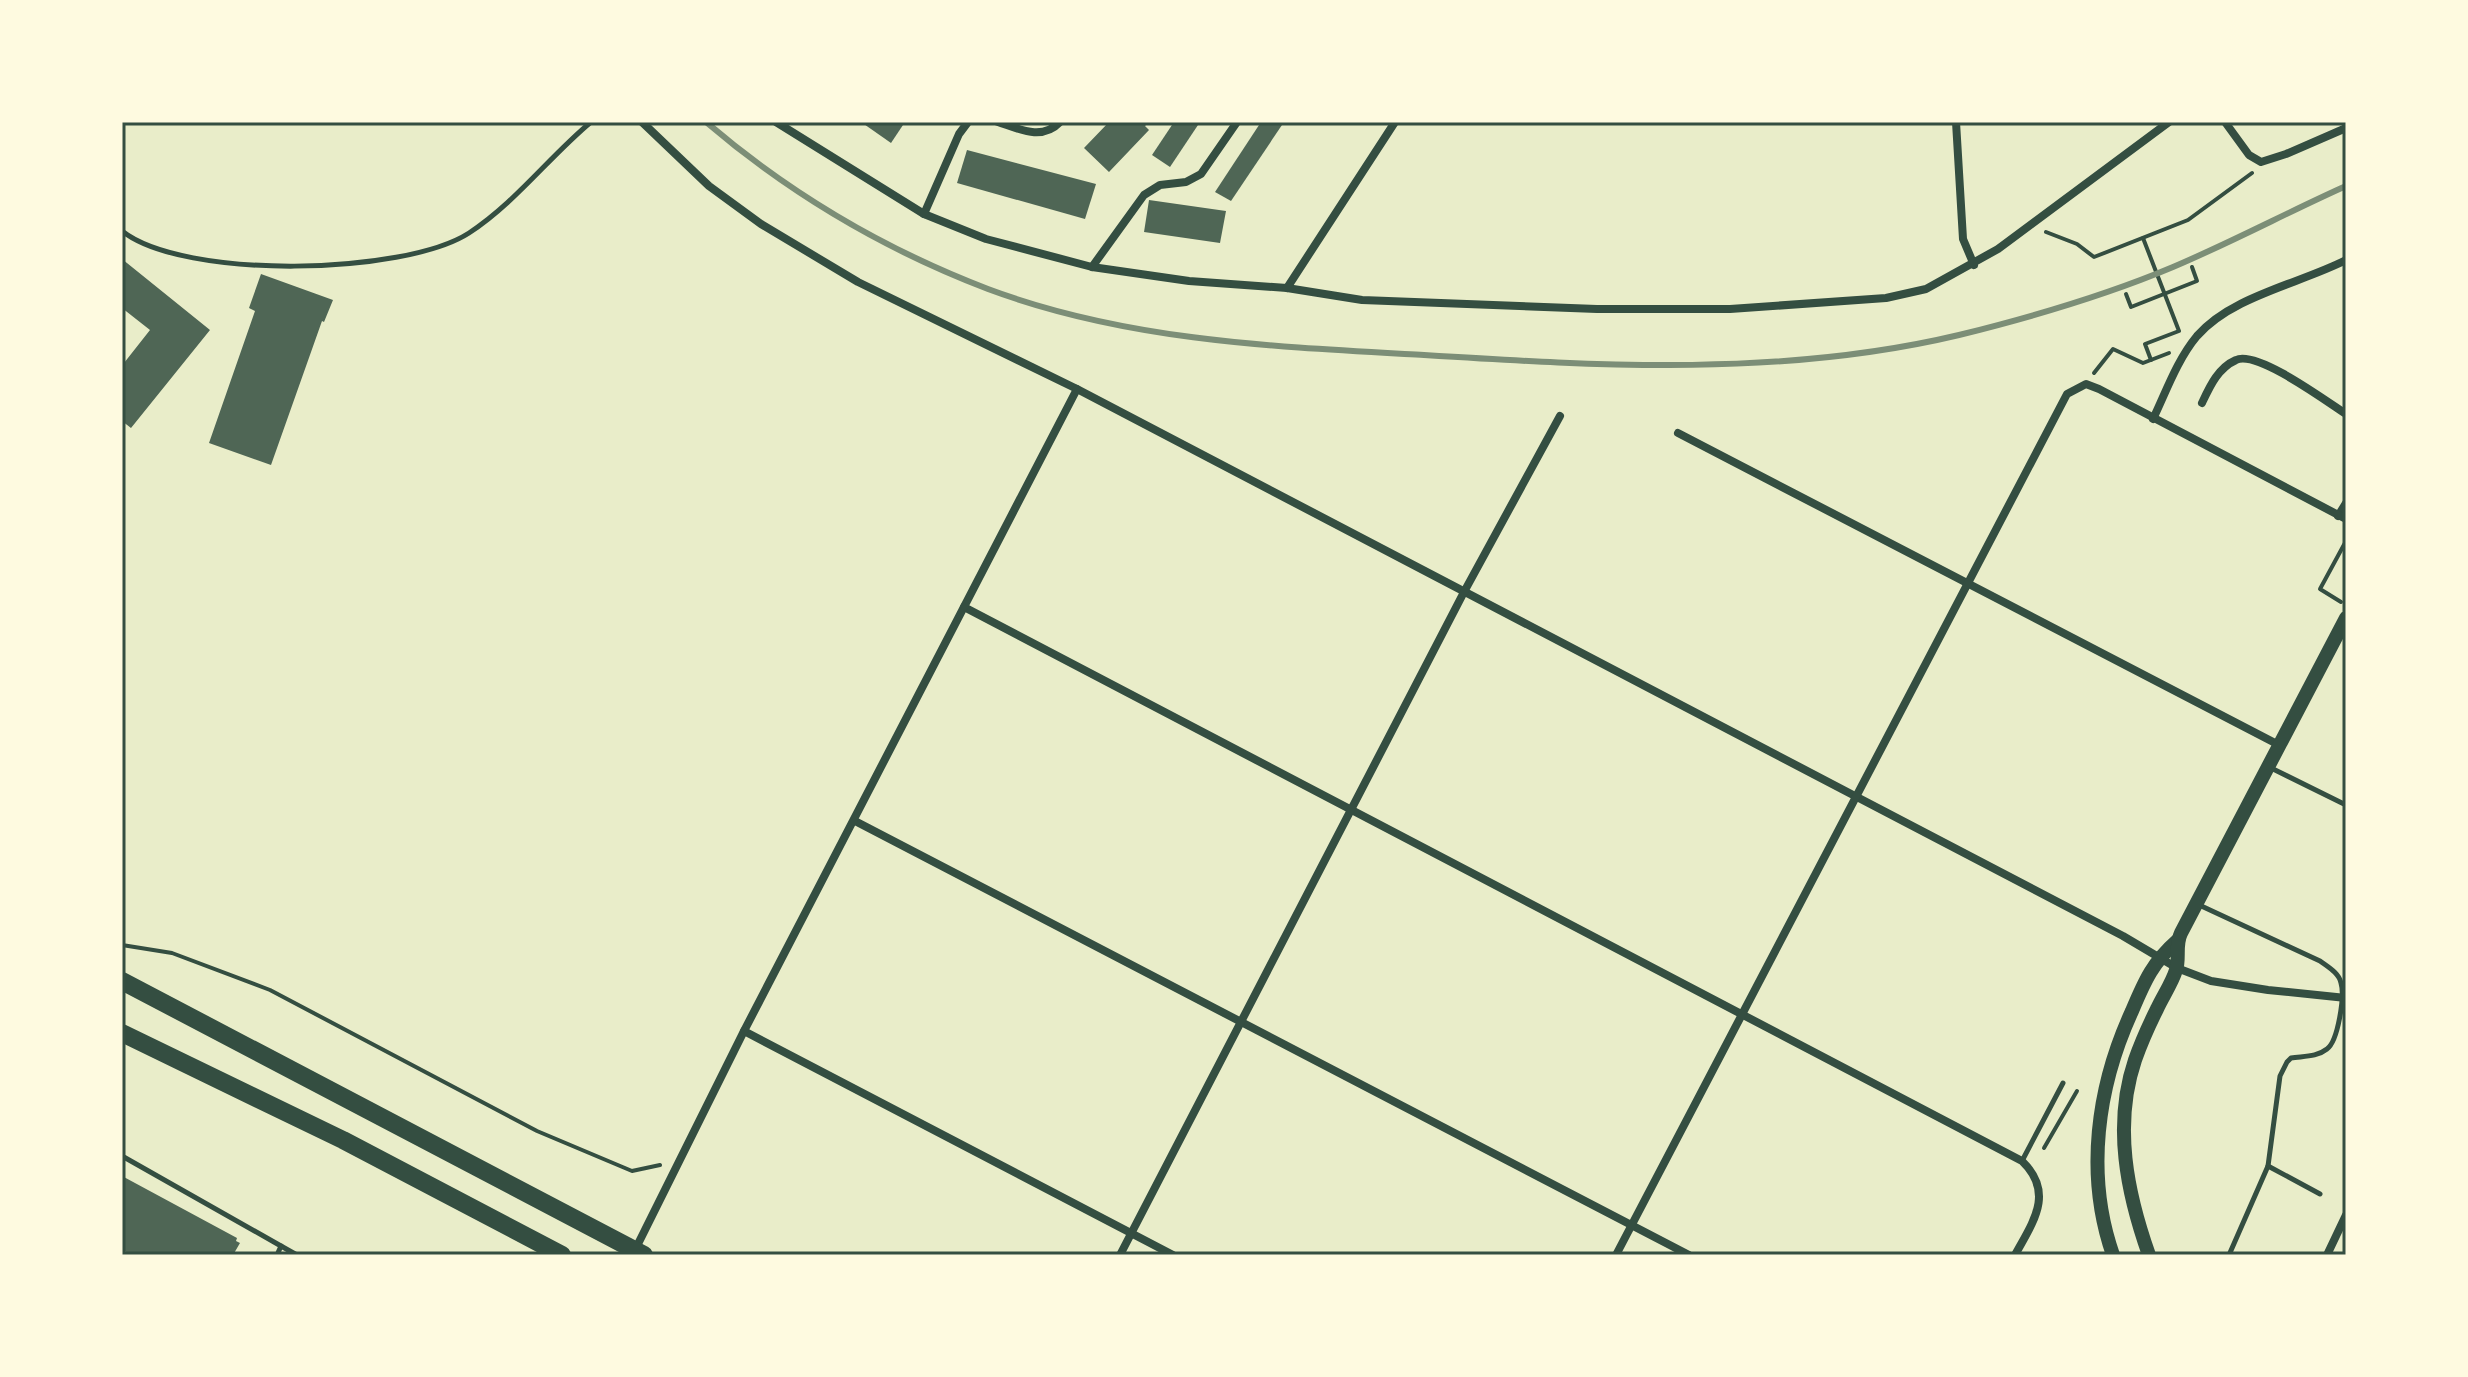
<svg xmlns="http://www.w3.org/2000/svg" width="2468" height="1377" font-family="Karla,sans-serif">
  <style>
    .building { fill: #4f6655 }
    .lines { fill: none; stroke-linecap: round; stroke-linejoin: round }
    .path { stroke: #344e41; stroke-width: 4 }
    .service { stroke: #344e41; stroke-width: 5 }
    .minor { stroke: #344e41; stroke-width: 8 }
    .secondary { stroke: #344e41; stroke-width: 14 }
    .trunk { stroke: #344e41; stroke-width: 18 }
    .rail { stroke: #7c8e77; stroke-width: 6 }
    .neatline { fill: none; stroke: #344e41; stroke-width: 3 }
  </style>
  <rect width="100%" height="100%" fill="#e9edc9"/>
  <g class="building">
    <polygon points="861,122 905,122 891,143"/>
    <polygon points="1109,122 1149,122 1145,126 1149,130 1109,172 1084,148"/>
    <polygon points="1174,122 1200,122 1170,167 1152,155"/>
    <polygon points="1261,122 1284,122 1231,201 1215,192"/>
    <polygon points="967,150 1096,184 1085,219 957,183"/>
    <polygon points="1149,200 1226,211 1220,243 1144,232"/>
    <polygon points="122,259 210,330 131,428 122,421 122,362 124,363 150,330 122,308"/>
    <polygon points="261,274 333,300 324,322 322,321 271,465 209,443 255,311 249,308"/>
    <polygon points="122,1176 237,1238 236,1241 240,1243 233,1255 132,1255 122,1250"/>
  </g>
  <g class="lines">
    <g class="path">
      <polyline points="2046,232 2077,244 2094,257 2188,220 2252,173"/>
      <polyline points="2143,238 2179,331 2145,344 2151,360"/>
      <polyline points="2126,294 2131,307 2197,281 2192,267"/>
      <polyline points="2094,373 2113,349 2143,363 2169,353"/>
      <polyline points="2341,602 2320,589 2346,541"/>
      <polyline points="122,945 172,953 270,990 537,1131 632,1171 660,1165"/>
      <polyline points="2044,1148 2077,1091"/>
    </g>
    <g class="service">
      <path d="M122,231c62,49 282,44 347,2 46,-30 80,-76 122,-111"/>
      <polyline points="2269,767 2346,805"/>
      <path d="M2197,904l123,57c8,6 19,12 21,22 4,13 -3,58 -14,66 -10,8 -23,7 -36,9l-4,4 -7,14 -12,90 -39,89"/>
      <polyline points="122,1156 281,1246 277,1255"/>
      <polyline points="2022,1161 2063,1083"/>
      <polyline points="2268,1166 2320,1194"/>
      <polyline points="281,1246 297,1255"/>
    </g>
    <g class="minor">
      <polyline points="642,122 709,186 761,224 858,282 1077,389 1855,796 2123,936 2177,968 2211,981 2268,990 2346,998"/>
      <polyline points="776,122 924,214 986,239 1092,267 1189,281 1287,288 1362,300 1597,309 1730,309 1886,298 1926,289 1998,249 2169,122"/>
      <path d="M998,122c21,7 44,19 62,0"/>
      <polyline points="1956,122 1963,239 1974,265"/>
      <polyline points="2225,122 2249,155 2261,162 2286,154 2346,128"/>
      <polyline points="924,214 959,134 968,122"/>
      <polyline points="1092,267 1144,195 1160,185 1186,182 1201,174 1237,122"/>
      <polyline points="1287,288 1395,122"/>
      <path d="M2202,403c8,-17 16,-35 34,-43 21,-10 90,41 110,54"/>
      <path d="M2153,419c13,-27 24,-59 44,-83 35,-40 102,-52 149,-76"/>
      <polyline points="1678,433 2279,745"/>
      <polyline points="2338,516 2346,503"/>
      <path d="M964,607l1058,554c33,32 11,61 -7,94"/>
      <polyline points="855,821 1689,1255"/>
      <polyline points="744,1031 1173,1255"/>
      <polyline points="635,1250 744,1031 1077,389"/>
      <polyline points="1120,1255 1464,592 1560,416"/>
      <polyline points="1616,1255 2067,394 2086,384 2099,389 2344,518"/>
      <polyline points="2327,1255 2346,1215"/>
    </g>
    <g class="secondary">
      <path d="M2113,1255c-28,-80 -16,-168 19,-244 13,-31 21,-49 46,-71"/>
      <path d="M2149,1255c-22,-62 -36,-130 -14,-195 6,-17 14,-35 22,-51 6,-13 15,-26 19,-39 4,-12 -1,-25 5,-37l165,-315"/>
    </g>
    <g class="trunk">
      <polyline points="122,981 644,1255"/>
      <polyline points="122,1033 343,1140 562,1255"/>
    </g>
    <path class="rail" d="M706,122c83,71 180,128 282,167 139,52 289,58 436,66 178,11 359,22 535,-20 73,-18 145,-39 214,-68 59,-25 115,-55 173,-81"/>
  </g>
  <rect width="2468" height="1377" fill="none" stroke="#fefae0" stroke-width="248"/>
  <rect x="124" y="124" width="2220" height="1129" class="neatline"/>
</svg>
